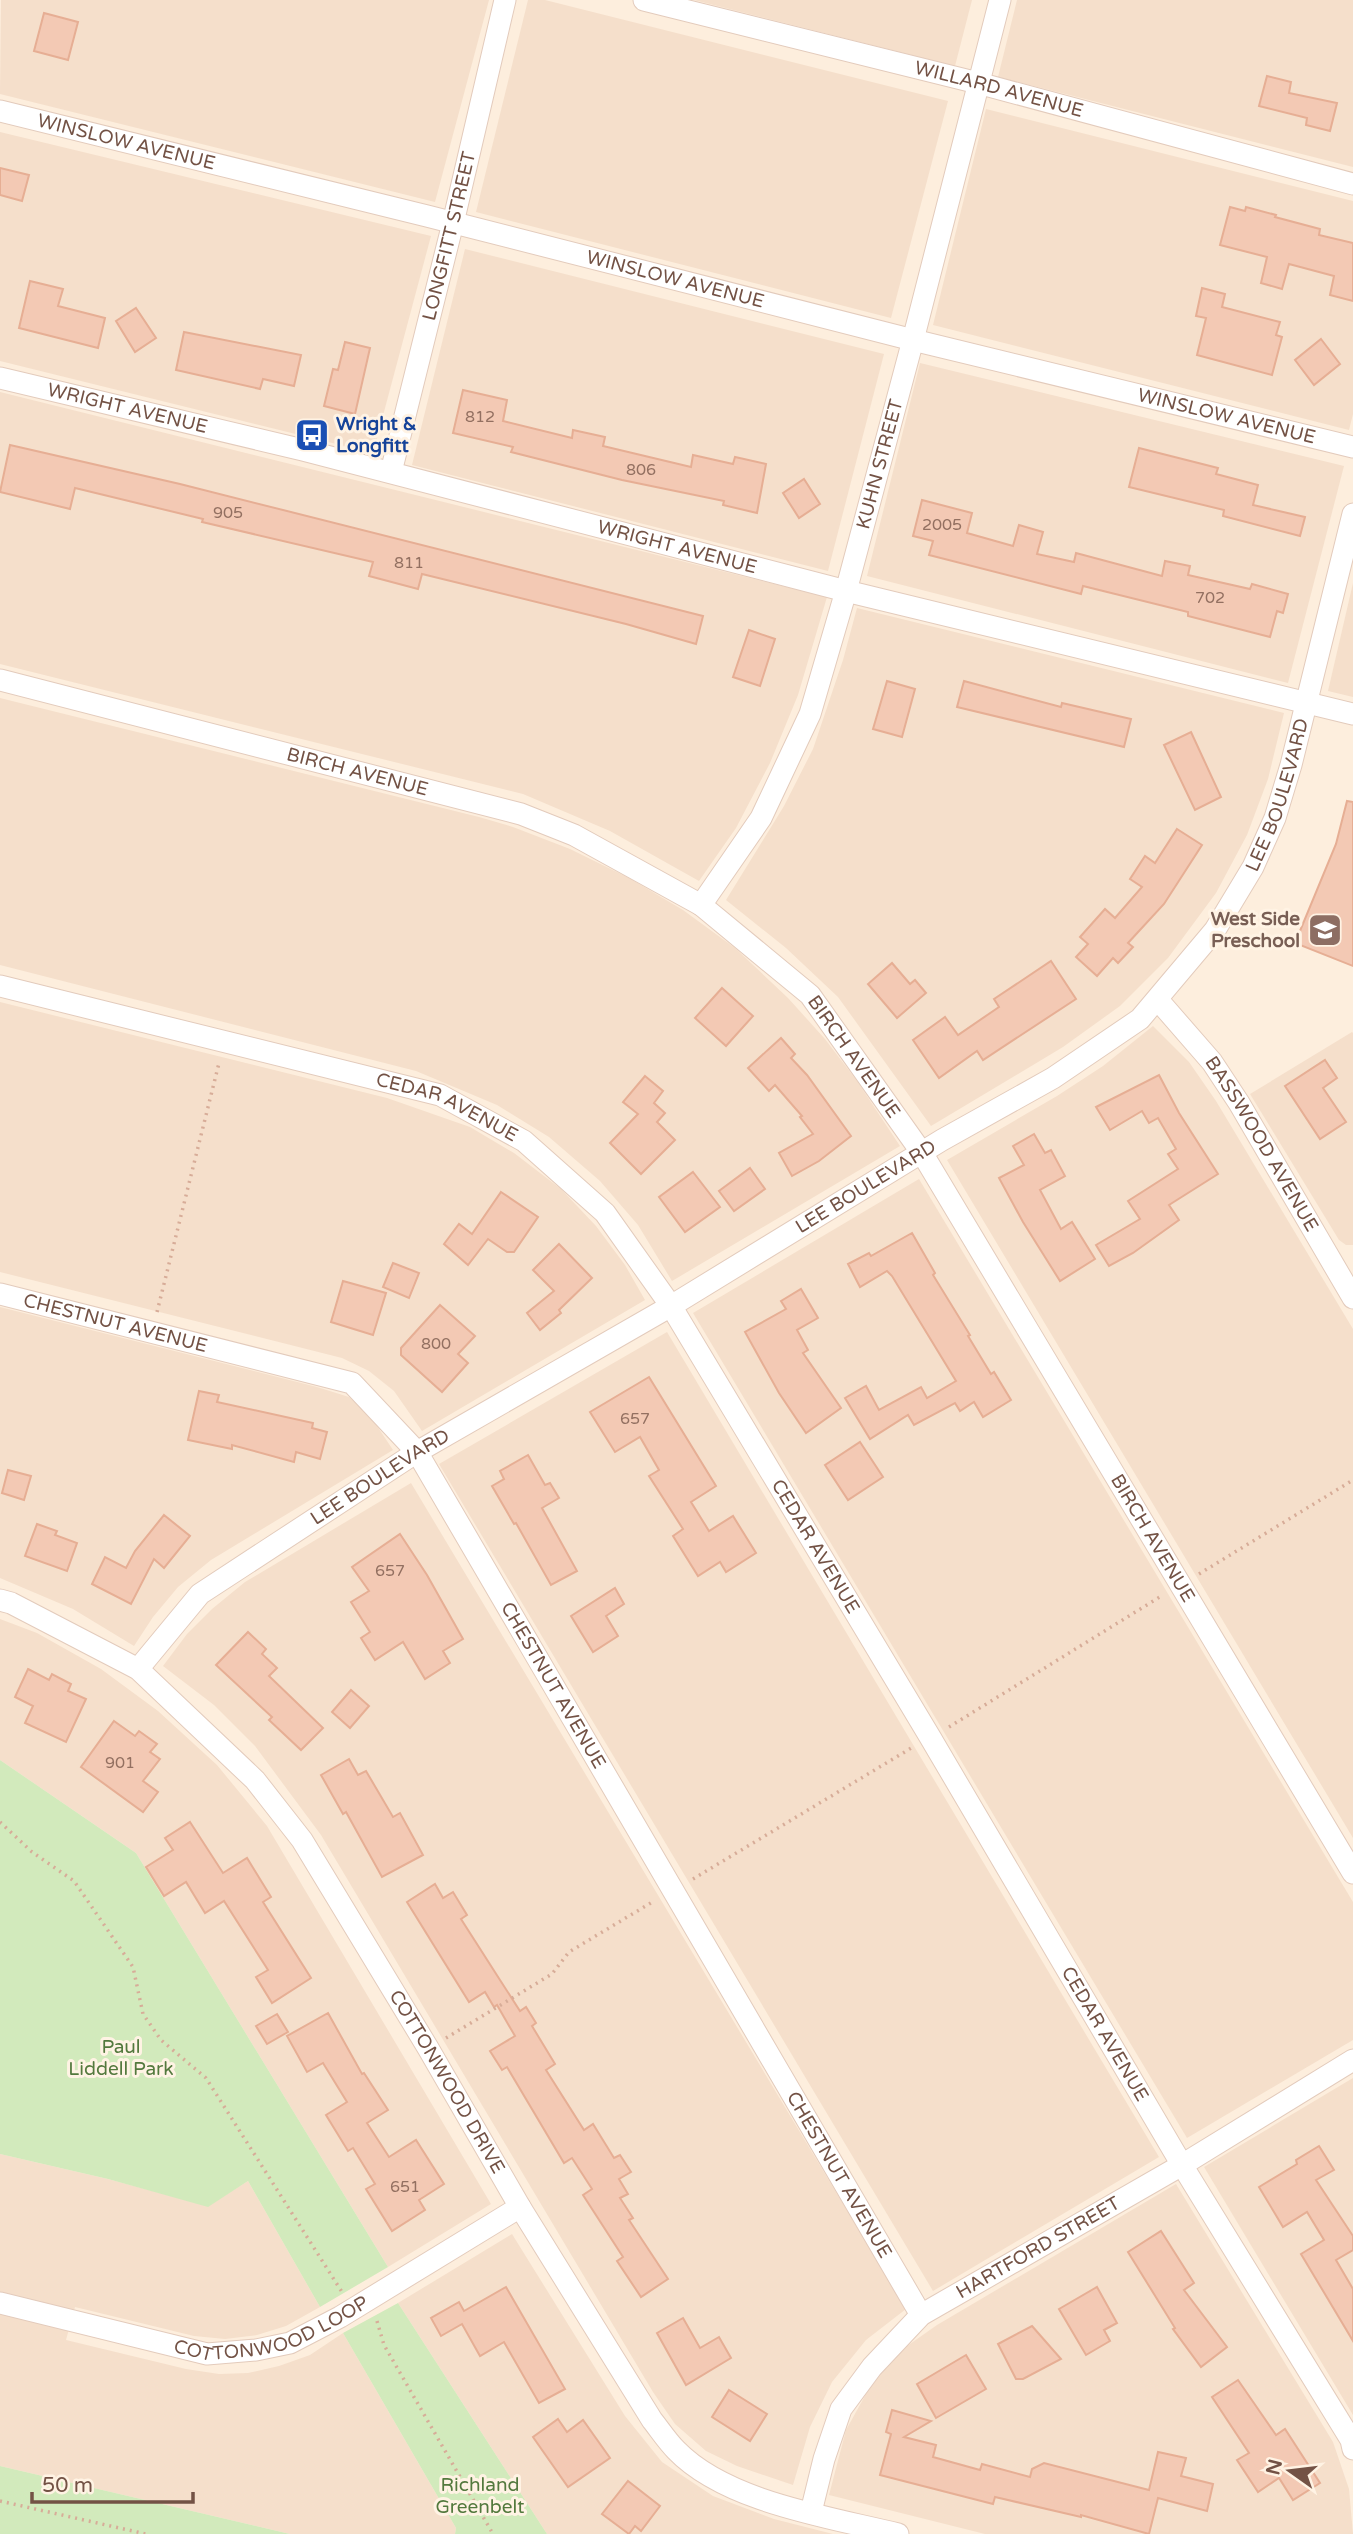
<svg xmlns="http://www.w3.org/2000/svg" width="1353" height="2534" font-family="'Varela Round',sans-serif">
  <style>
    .residential { fill: #f5dfcb }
    .green { fill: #d2eabc }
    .building { fill: #f3c9b4; stroke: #e6ae94; stroke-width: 2 }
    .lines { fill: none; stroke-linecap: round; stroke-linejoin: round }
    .minor-casing { stroke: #e3cbbc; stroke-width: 23 }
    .path { stroke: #d7ac98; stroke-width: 3.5; stroke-dasharray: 2 5; stroke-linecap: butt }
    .minor { stroke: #fff; stroke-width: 21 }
    .labels { text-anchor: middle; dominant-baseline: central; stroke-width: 6; stroke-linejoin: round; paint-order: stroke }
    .number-label { font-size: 16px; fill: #937061 }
    .street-label { font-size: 19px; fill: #735245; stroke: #fff3e4 }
    .transit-label { font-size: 19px; font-weight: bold; fill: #164399; stroke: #fff3e4; text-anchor: start }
    .education-label { font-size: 19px; font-weight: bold; fill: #785e54; stroke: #fff3e4; text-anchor: end }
    .park-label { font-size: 19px; fill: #53793d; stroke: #fff3e4 }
  </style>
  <rect width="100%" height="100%" fill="#fdeedd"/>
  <g class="residential">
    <polygon points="1,0 489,0 435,202 0,94"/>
    <polygon points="528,0 545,0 948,101 891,318 476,212"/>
    <polygon points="694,0 972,0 955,66"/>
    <polygon points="1017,0 1353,0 1353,167 998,77"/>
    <polygon points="986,109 1353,201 1353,414 1349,430 933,325"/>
    <polygon points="0,132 431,236 373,453 0,361"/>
    <polygon points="465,249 884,354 828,571 412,465"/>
    <polygon points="920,363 1344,466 1288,683 867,576"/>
    <polygon points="0,392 827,597 798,695 770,763 736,828 699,881 610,831 523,794 0,664"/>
    <polygon points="1353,583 1353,697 1328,691"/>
    <polygon points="857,608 1284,713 1268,779 1247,835 1216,893 1168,958 1120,1006 1063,1047 931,1126 838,997 786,948 726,900 784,806 813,749 843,660"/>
    <polygon points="0,698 479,817 513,827 570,849 629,878 683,910 735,948 788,998 825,1039 857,1081 900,1146 672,1281 638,1225 600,1181 549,1137 497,1105 416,1071 0,965"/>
    <polygon points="0,1002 387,1098 470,1127 514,1153 561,1189 596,1226 625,1265 645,1300 422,1431 394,1391 369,1371 342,1358 0,1272"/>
    <polygon points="1153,1026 1189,1062 1216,1101 1353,1329 1353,1838 947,1160 1057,1096 1103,1066"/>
    <polygon points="1352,1032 1353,1033 1353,1245 1346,1245 1339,1240 1250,1094"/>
    <polygon points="919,1179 1353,1902 1353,2040 1187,2138 693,1313"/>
    <polygon points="0,1307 317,1387 349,1397 371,1417 393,1450 211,1560 178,1587 153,1617 134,1646 73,1609 0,1578"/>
    <polygon points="667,1332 1159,2157 933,2291 439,1464"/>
    <polygon points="411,1483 906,2309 866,2340 832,2382 810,2427 793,2485 737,2466 706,2451 675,2424 653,2392 321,1835 255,1746 214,1705 163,1666 187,1634 212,1609 245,1582"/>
    <polygon points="0,1619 37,1633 101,1669 158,1711 217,1765 267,1826 491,2204 388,2267 136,1853 0,1760"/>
    <polygon points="1353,2078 1353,2415 1204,2167"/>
    <polygon points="0,2154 108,2179 208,2206 248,2181 320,2307 286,2326 257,2335 225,2339 194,2336 75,2307 66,2340 186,2369 219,2374 248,2373 279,2366 310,2355 343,2333 456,2528 455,2534 290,2534 0,2466"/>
    <polygon points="1176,2184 1333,2442 1349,2489 1353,2534 985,2534 829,2495 846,2430 871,2385 900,2351 937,2325"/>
    <polygon points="512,2234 625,2416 662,2462 713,2496 774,2519 833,2534 547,2534 398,2303"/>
  </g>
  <g class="green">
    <polygon points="0,1760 136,1853 388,2267 320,2307 248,2181 208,2207 108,2179 0,2154"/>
    <polygon points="398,2303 547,2534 455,2534 456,2528 343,2333"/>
    <polygon points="0,2466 290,2534 0,2534"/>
  </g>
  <g class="building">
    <polygon points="44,13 78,22 68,60 34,51"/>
    <polygon points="1267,76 1291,82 1289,93 1337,103 1330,131 1306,125 1307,118 1259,106"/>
    <polygon points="0,168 29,175 22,201 0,195"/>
    <polygon points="1230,207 1245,211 1246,207 1276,215 1275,217 1320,229 1319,235 1353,243 1353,301 1330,295 1334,276 1289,264 1282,289 1261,283 1267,257 1220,245"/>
    <polygon points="30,281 63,289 58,306 105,318 98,348 19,328"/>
    <polygon points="1202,288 1225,294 1222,307 1280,322 1276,335 1282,337 1272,375 1197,355 1206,318 1196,316"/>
    <polygon points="136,308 156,338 135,352 116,321"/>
    <polygon points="184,332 301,355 294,386 263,379 260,389 176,370"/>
    <polygon points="1321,339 1340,364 1314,385 1295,360"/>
    <polygon points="345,342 370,348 355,414 324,406 333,369 338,370"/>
    <polygon points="463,390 507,400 503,421 572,438 573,430 605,437 603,446 691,467 693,455 733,464 735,457 766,464 757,513 723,505 724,501 622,480 511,452 513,447 453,433"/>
    <polygon points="10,445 180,484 703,616 696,644 626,624 422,574 418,589 369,576 373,562 202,522 203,519 75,488 70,509 0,492"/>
    <polygon points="1139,448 1218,468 1216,474 1258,485 1253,505 1305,517 1300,536 1223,516 1224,510 1129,487"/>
    <polygon points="804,479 820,504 799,518 783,493"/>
    <polygon points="922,500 972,513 967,533 1013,546 1019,525 1043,532 1037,554 1074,562 1076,553 1162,576 1165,561 1190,566 1188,575 1250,589 1252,584 1288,594 1283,613 1277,611 1270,637 1188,616 1188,612 1083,586 1081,594 929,555 933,541 913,536"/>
    <polygon points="749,630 775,639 760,686 733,677"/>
    <polygon points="887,681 915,689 902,737 873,729"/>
    <polygon points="964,681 1061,707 1062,703 1131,719 1124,747 957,707"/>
    <polygon points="1191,732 1221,797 1195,810 1164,745"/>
    <polygon points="1347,801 1353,802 1353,966 1295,943 1336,844"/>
    <polygon points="1177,829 1202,845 1164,904 1128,943 1133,947 1118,963 1113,958 1097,976 1076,957 1088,944 1080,937 1105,909 1115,918 1142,887 1130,879 1145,856 1155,863"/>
    <polygon points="1051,961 1076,999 983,1060 977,1051 939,1078 913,1040 945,1017 958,1035 999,1007 994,999"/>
    <polygon points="892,963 910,984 915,980 926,993 897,1018 868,984"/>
    <polygon points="722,988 753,1016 726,1046 695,1018"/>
    <polygon points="781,1038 795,1054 791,1058 807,1075 851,1136 819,1161 792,1176 779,1153 813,1134 800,1117 802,1116 775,1085 769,1091 748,1068"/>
    <polygon points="1325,1060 1337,1078 1323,1088 1346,1122 1320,1139 1285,1086"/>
    <polygon points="1159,1075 1179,1113 1218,1174 1169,1205 1179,1220 1133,1253 1109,1266 1096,1245 1140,1219 1128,1201 1178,1169 1168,1154 1176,1149 1158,1118 1149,1123 1142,1111 1110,1130 1096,1107"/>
    <polygon points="645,1076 663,1091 654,1103 665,1113 657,1122 675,1140 641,1174 610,1143 638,1114 623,1102"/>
    <polygon points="1034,1134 1045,1153 1051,1150 1065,1176 1040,1190 1061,1229 1072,1222 1095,1259 1060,1281 1023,1222 999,1178 1024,1165 1013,1146"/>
    <polygon points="750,1168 765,1189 734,1211 719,1191"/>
    <polygon points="693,1172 720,1207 685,1232 659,1197"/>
    <polygon points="501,1192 538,1217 514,1252 507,1252 488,1239 468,1265 444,1244 459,1224 472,1234"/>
    <polygon points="912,1233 935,1273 933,1275 970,1335 968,1336 991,1374 994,1372 1011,1400 983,1417 974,1402 960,1411 955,1403 914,1425 908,1415 870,1439 845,1398 866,1386 879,1410 921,1387 927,1398 956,1381 892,1276 887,1271 860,1287 848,1264 869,1253 871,1256"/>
    <polygon points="559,1244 592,1278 559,1310 561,1313 540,1330 527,1313 554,1291 533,1270"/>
    <polygon points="393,1263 419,1273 409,1298 383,1287"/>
    <polygon points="343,1281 386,1293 373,1335 331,1322"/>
    <polygon points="801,1289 818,1318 797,1330 808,1350 803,1353 841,1408 806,1433 779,1393 745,1332 786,1309 781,1301"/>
    <polygon points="440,1305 475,1336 458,1354 468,1363 442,1392 401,1355 401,1348"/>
    <polygon points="649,1377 716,1486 691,1502 709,1531 733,1516 756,1553 726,1572 720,1562 698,1576 673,1536 683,1529 649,1476 659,1470 640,1437 615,1452 590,1412"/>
    <polygon points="199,1391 219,1395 217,1402 313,1423 312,1428 327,1432 320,1459 296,1452 294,1462 232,1445 232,1449 188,1440"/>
    <polygon points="860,1442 883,1477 848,1500 825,1465"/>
    <polygon points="528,1455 545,1485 550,1483 559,1498 542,1508 577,1571 551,1585 516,1523 514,1524 492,1486 504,1479 500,1471"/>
    <polygon points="8,1470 31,1476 24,1500 2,1493"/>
    <polygon points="164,1515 190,1536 164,1568 154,1559 131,1604 92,1584 105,1557 126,1568 135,1551"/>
    <polygon points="37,1524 57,1531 55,1535 77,1543 67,1571 25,1556"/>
    <polygon points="400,1534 427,1575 463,1639 443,1651 450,1663 425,1679 403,1642 375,1660 361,1638 370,1632 351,1602 369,1591 352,1567"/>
    <polygon points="615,1588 624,1604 606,1616 618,1636 593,1652 571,1616"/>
    <polygon points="248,1632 266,1649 262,1654 277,1668 269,1676 323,1728 301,1750 269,1720 272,1717 216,1665"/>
    <polygon points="28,1669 49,1680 52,1674 71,1684 68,1691 86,1699 66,1742 25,1723 33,1706 15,1697"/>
    <polygon points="351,1690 369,1706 350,1728 332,1712"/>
    <polygon points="114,1721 135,1736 139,1731 157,1744 150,1752 160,1759 143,1781 158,1792 143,1812 81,1767"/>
    <polygon points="349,1759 358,1775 366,1771 393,1817 400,1813 423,1855 382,1877 346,1812 343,1814 321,1775"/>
    <polygon points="190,1822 223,1873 247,1858 271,1897 263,1902 311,1978 272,2003 256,1977 268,1970 224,1901 205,1913 186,1882 164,1896 146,1867 173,1850 165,1838"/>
    <polygon points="435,1884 443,1898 453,1892 467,1915 461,1919 500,1980 520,2011 526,2007 536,2023 532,2026 555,2064 546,2070 584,2130 593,2124 614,2158 620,2155 631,2172 619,2179 628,2194 620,2198 633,2218 629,2220 668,2279 641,2297 617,2261 623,2257 583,2195 592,2189 572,2158 564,2163 507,2067 502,2070 490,2051 515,2036 497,2005 494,2007 485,1992 469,2002 407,1902"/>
    <polygon points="328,2013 362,2074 364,2073 388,2110 367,2123 389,2157 416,2140 444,2184 419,2200 425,2210 392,2231 366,2189 375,2184 353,2148 348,2151 326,2115 347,2102 323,2063 307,2072 287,2036"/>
    <polygon points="277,2014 288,2032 267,2044 256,2026"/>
    <polygon points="1319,2146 1334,2170 1316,2180 1353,2236 1353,2250 1336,2260 1353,2289 1353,2341 1301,2254 1324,2240 1307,2212 1283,2227 1259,2187 1297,2164 1296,2160"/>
    <polygon points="1161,2231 1194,2283 1184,2290 1227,2347 1201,2367 1173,2329 1175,2328 1128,2252"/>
    <polygon points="506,2287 565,2389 539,2403 504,2342 480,2356 462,2324 441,2336 431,2318 459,2302 464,2311"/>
    <polygon points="1097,2287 1117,2323 1104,2330 1110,2341 1086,2355 1059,2309"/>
    <polygon points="683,2318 700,2348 719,2337 731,2358 686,2385 657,2333"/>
    <polygon points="1032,2326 1061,2359 1023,2379 1016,2379 998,2344"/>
    <polygon points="966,2355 986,2389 936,2418 917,2384"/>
    <polygon points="1238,2380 1276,2435 1285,2429 1320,2483 1293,2500 1279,2478 1258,2492 1237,2460 1249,2453 1212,2397"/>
    <polygon points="729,2390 767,2414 750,2441 712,2417"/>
    <polygon points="892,2410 931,2421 904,2437 936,2445 933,2457 980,2470 982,2464 1030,2477 1032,2469 1044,2463 1149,2490 1158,2452 1186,2458 1181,2476 1213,2484 1207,2511 1158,2498 1149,2534 1081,2515 1081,2517 995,2497 993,2504 880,2475 891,2434 886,2432"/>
    <polygon points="558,2419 567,2432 583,2420 610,2458 568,2487 533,2437"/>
    <polygon points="628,2481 660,2506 641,2531 635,2526 629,2534 602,2514"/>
  </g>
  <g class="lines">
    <g class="minor-casing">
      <g id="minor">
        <path id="s1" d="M644,0l334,83 375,101"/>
        <path id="s2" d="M0,111l427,105 486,124 440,107"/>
        <path id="s3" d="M0,378l303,72 543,141 507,123"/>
        <path id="s4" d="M391,472l62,-249 52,-223"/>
        <path id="s5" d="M0,680l521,134 53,21 127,70 109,90 112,158 431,720"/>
        <path id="s6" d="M701,905l60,-87 49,-104 36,-123 67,-251 87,-340"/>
        <path id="s7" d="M0,986l440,109 84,46 81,72 66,93 259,431 252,428 169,275 2,9"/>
        <path id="s8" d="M1158,1000l54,62 27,41 114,195"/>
        <path id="s9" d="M0,1294l352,89 65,69 504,863"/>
        <path id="s10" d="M0,1600l11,3 127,66 117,111 47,60 126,208 92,159 132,213c8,10 15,21 24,30 50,52 153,67 222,84"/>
        <path id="s11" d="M138,1669l62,-75 217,-142 254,-146 271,-166 111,-62 87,-59 75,-89 38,-63 22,-49 16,-53 62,-251"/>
        <path id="s12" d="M0,2303l207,51 49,-4 34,-7 50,-26 180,-110"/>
        <path id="s13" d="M811,2512l13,-53 17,-50 31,-42 49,-52 261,-150 171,-105"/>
      </g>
    </g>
    <g class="path">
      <polyline points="157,1312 219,1063"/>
      <polyline points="1199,1574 1353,1480"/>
      <polyline points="949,1727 1163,1595"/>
      <polyline points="0,1822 32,1852 74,1881 133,1967 143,2014 161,2040 206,2078 342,2292"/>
      <polyline points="693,1879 913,1747"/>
      <polyline points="446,2038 552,1974 569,1952 654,1901"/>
      <polyline points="377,2321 384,2345 493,2534"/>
      <polyline points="0,2501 146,2534"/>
    </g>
    <use href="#minor" class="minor"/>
  </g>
  <defs>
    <g id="bus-square" transform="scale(1.75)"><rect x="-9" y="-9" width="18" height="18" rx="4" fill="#1a4fb4" stroke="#fff3e4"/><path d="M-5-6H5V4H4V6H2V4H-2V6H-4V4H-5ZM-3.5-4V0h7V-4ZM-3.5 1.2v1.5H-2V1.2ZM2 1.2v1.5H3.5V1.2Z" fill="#fff"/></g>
    <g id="school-square" transform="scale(1.75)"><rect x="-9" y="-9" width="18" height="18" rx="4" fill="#8d6e63" stroke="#fff3e4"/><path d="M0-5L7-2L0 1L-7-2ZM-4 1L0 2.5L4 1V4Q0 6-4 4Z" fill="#fff"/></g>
  </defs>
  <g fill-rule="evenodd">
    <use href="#bus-square" x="312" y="435"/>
    <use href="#school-square" x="1325" y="930"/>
  </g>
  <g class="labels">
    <g class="number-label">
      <text x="480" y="417">812</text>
      <text x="641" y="470">806</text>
      <text x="228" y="513">905</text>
      <text x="942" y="525">2005</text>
      <text x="409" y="563">811</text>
      <text x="1210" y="598">702</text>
      <text x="436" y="1344">800</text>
      <text x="635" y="1419">657</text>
      <text x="390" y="1571">657</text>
      <text x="120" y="1763">901</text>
      <text x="405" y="2187">651</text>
    </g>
    <g class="street-label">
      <text stroke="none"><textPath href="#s1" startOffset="366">WILLARD AVENUE</textPath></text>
      <text stroke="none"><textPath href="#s2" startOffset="130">WINSLOW AVENUE</textPath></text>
      <text stroke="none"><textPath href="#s4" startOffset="243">LONGFITT STREET</textPath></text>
      <text stroke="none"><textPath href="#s2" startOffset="696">WINSLOW AVENUE</textPath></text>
      <text stroke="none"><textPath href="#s3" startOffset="131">WRIGHT AVENUE</textPath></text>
      <text stroke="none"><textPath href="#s2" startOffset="1264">WINSLOW AVENUE</textPath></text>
      <text stroke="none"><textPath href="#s6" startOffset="480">KUHN STREET</textPath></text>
      <text stroke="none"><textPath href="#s3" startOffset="698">WRIGHT AVENUE</textPath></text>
      <text stroke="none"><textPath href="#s5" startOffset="369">BIRCH AVENUE</textPath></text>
      <text stroke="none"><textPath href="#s11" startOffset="1466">LEE BOULEVARD</textPath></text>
      <text stroke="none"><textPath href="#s5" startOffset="957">BIRCH AVENUE</textPath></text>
      <text stroke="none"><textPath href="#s7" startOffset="464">CEDAR AVENUE</textPath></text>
      <text stroke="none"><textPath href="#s8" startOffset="178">BASSWOOD AVENUE</textPath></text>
      <text stroke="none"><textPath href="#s11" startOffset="878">LEE BOULEVARD</textPath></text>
      <text stroke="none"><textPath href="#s9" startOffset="119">CHESTNUT AVENUE</textPath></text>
      <text stroke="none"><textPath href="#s11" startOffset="312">LEE BOULEVARD</textPath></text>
      <text stroke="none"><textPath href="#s5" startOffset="1524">BIRCH AVENUE</textPath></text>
      <text stroke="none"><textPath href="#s7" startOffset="1052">CEDAR AVENUE</textPath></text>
      <text stroke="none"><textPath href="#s9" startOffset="728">CHESTNUT AVENUE</textPath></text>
      <text stroke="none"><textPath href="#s7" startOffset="1619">CEDAR AVENUE</textPath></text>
      <text stroke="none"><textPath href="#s10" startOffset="674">COTTONWOOD DRIVE</textPath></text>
      <text stroke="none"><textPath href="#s9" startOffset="1295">CHESTNUT AVENUE</textPath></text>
      <text stroke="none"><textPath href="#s13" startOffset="366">HARTFORD STREET</textPath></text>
      <text stroke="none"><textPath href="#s12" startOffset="282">COTTONWOOD LOOP</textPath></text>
    </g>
    <g class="transit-label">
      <text x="336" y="424">Wright &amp;<tspan x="336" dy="22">Longfitt</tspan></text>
    </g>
    <g class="education-label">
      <text x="1300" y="919">West Side<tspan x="1300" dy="22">Preschool</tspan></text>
    </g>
    <g class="park-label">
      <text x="121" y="2047">Paul<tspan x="121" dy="22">Liddell Park</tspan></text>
      <text x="480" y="2485">Richland<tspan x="480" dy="22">Greenbelt</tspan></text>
    </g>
  </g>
  <g transform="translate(1290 2471) rotate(284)" stroke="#fff3e4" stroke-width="5" paint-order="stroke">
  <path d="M0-5L12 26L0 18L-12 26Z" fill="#735245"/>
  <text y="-10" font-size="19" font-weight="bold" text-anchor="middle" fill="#735245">N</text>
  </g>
  <path d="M32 2492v10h161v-10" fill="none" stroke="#735245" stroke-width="3.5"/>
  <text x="42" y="2492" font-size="21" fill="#735245" stroke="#fff3e4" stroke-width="5" paint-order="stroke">50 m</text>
</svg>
